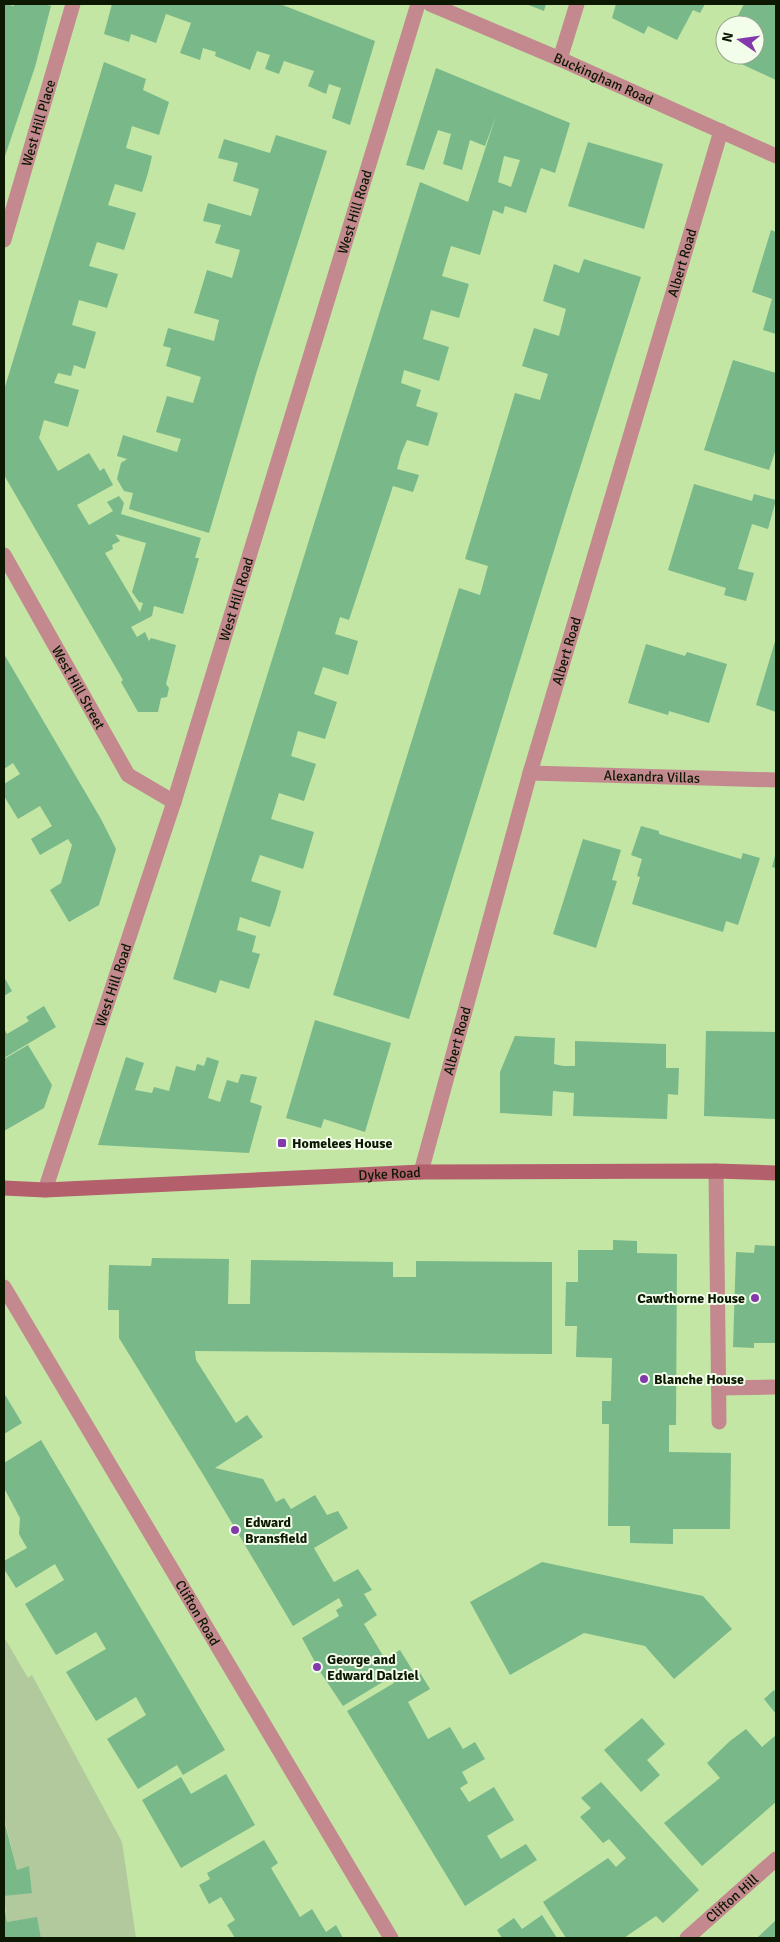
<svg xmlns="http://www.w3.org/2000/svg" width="780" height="1942" font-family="Signika,sans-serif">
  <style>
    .green { fill: #b1c99c }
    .building { fill: #79b889; fill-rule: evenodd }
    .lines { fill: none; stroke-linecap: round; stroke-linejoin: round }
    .service { stroke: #c3898f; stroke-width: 15 }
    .minor { stroke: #c3898f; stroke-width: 15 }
    .secondary { stroke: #b35f6c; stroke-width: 15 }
    .poi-dot { fill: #8339ac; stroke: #f3feea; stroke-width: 2 }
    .labels { text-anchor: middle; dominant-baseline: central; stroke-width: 4; stroke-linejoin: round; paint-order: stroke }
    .street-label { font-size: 14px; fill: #0c1802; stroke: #f3feea }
    .poi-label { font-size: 14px; font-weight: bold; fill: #0c1802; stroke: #f3feea; text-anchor: start }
  </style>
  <rect width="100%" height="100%" fill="#c3e6a5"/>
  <polygon class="green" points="4,1637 28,1678 32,1675 122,1842 136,1938 41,1938 37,1918 7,1922 4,1896 32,1892 29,1867 17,1870 4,1817"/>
  <g class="building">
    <polygon points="4,4 14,6 14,4 45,4 51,6 35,67 4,159"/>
    <polygon points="112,4 280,4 375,41 350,125 332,118 341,88 329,84 326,94 308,86 314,71 284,61 279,74 265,69 270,55 257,51 250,70 215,56 216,52 203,48 200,60 180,53 191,23 166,14 156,43 131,34 129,42 104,34"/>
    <polygon points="526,4 546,4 544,11"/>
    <polygon points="616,4 705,4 700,13 693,10 677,40 648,26 644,34 612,18"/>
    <polygon points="744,4 776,4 776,80 720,54 725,43 725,55 755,55 755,25 733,25"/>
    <path d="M104,62l42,17 -3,11 26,12 -10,33 -27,-9 -6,22 26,8 -4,17 -6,19 -27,-8 -7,21 28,8 -12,37 -27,-8 -8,24 29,8 -11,34 -28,-8 -7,25 24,7 -11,37 -11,-4 -3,11 -13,-3 -4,10 25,7 -11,37 -24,-7 -5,18 19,33 31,-18 11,18 4,-3 9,17 -36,20 12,20 24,-14 -6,-9 12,-6 5,7 -3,11 80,24 -6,20h4l-16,56 -29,-8 -2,10 -21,11 6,10 8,-5 4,9 2,-3 25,7 -10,39 3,4 -2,9 -6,1 -3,14h-20l-17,-30 2,-2 -119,-205v-85zM115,534l31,9 -14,49 7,10 4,1 -3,9 -35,-59 8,-4 -1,-4 8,-4z"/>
    <path d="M436,68l134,55 -15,50 -14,-5 -15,45 -21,-7 -2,8 -10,-4 -13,45 -29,-9 -9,30 27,8 -10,34 -28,-8 -8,29 26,8 -10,34 -35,-11 -3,13 20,7 -5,16 22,7 -10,33 -21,-6 -6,14 -4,15 22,6 -6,17 -20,-6 -44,134 -9,-3 -5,17 23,7 -10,34 -25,-8 -9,27 23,8 -12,37 -27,-8 -7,25 25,8 -12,37 -25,-8 -8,26 43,13 -11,37 -43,-14 -9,26 30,10 -5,18 -6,18 -30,-10 -3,13 19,6 -4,16 8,2 -11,35 -29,-9 -4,13 -43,-14 247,-797 48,20 28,-86 -11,30 -15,-6 -8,30 -19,-6 8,-30 -13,-4 -14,40 -18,-5zM504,156l16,4 -9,27 -13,-5z"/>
    <polygon points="276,135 327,151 256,374 209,533 129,509 133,493 124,491 117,479 121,463 127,459 117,456 123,435 177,452 181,439 156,432 167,396 193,403 201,377 166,366 171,348 163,346 168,328 214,341 219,320 194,313 207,270 232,278 240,250 215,243 221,225 203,221 208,203 251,216 259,189 233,181 238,163 218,158 224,139 270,153"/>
    <polygon points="588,142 663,164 644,229 568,206"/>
    <polygon points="771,230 776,232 776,334 763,330 772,299 752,292"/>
    <polygon points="584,259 641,277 569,502 409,1019 333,995 459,588 480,595 488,566 465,559 515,393 540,400 548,374 522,366 534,328 559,336 566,309 543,301 554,264 579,273"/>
    <polygon points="733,360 776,373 776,449 769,470 704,450"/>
    <polygon points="694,484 752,501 754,494 776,500 768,529 752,524 738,569 754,573 746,601 724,595 726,588 668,570"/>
    <polygon points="776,638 776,712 756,705"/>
    <polygon points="646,644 685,656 687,652 727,664 709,723 669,711 668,715 628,703"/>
    <polygon points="4,654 101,819 116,849 99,905 69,922 50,890 61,883 72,845 68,839 40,855 31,839 52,826 40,806 18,819 4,796 4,784 20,774 13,763 4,769"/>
    <polygon points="641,826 659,831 659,834 741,859 743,853 760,858 738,925 726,921 723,932 632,904 640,877 637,876 642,859 631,855"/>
    <polygon points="583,839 621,850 612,880 617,881 596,948 553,934"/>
    <polygon points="776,852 776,868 772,867"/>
    <polygon points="4,977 12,991 4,996"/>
    <polygon points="44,1006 56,1027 4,1058 4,1028 7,1034 29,1021 26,1017"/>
    <polygon points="315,1020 391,1043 365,1132 324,1119 321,1128 286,1118"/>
    <polygon points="706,1031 776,1032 776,1119 704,1116"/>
    <polygon points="515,1036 555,1038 554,1064 563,1066 575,1066 575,1041 666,1044 666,1068 679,1068 678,1095 668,1094 667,1119 573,1116 574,1093 553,1091 552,1116 500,1113 500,1072"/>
    <polygon points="28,1045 52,1085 44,1108 4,1131 4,1059"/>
    <polygon points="126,1057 144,1063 135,1090 152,1093 154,1087 169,1091 176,1066 195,1071 197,1064 204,1066 207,1057 219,1061 208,1098 220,1102 227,1080 238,1083 241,1074 257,1077 250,1102 262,1106 249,1153 98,1145"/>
    <polygon points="613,1240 637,1241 637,1253 677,1254 676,1425 669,1425 669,1452 731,1453 730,1529 673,1529 673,1544 630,1543 630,1526 608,1526 609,1424 602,1424 602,1401 611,1401 612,1358 576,1357 577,1326 565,1326 566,1282 578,1282 578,1250 613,1250"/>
    <polygon points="755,1245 776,1246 776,1343 754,1343 754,1348 733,1347 736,1252 754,1253"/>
    <polygon points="152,1258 229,1259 228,1304 250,1304 251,1260 393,1262 393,1277 416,1277 416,1261 552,1262 552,1354 195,1351 196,1360 236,1423 247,1415 263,1437 215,1468 263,1479 276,1502 284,1498 291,1509 315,1495 327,1515 338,1511 348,1528 314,1548 322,1562 334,1582 358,1569 372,1590 364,1594 377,1615 364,1624 385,1659 400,1650 413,1671 417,1668 430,1689 408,1702 428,1739 450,1727 463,1749 475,1742 485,1759 462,1772 468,1783 460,1788 469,1802 494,1787 514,1820 487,1836 501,1859 526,1844 537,1860 465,1906 347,1711 394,1683 391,1677 343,1706 321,1673 302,1638 339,1616 336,1610 343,1606 339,1598 293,1626 204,1476 119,1338 119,1310 108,1310 109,1265 151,1266"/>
    <polygon points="4,1393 22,1423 4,1434"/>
    <polygon points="41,1440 225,1750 183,1775 177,1765 138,1789 107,1739 146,1715 136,1697 96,1721 66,1672 106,1649 96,1632 56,1655 25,1604 64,1580 55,1564 16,1588 4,1569 4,1561 27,1548 19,1534 20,1518 4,1488 4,1463"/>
    <polygon points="542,1562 703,1596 732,1629 674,1679 645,1646 584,1633 510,1675 470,1602"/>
    <polygon points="774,1690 776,1692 776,1714 764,1699"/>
    <polygon points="642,1718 665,1744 647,1760 660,1775 641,1792 604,1750"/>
    <polygon points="746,1729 762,1747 776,1735 776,1802 702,1866 664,1823 720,1778 707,1763 730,1741"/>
    <polygon points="226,1774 255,1825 181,1868 142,1800 181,1777 191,1794"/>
    <polygon points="601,1782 699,1890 663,1923 656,1916 624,1938 566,1938 543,1902 608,1858 616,1867 626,1858 609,1839 603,1843 580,1817 591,1808 581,1798"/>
    <polygon points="4,1820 17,1870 29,1866 32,1893 4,1896"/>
    <polygon points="264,1840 278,1863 271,1868 300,1917 312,1909 326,1932 336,1925 343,1938 235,1938 227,1925 235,1920 221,1897 209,1904 199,1885 210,1879 207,1873"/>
    <polygon points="4,1905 7,1922 37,1917 41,1938 4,1938"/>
    <polygon points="542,1915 557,1938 502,1938 497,1930 514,1918 522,1929"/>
    <polygon points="776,1920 776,1938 757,1938"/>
  </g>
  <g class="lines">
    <g class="service">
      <polyline points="716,1171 719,1422"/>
      <polyline points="719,1388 774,1387"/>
    </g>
    <g class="minor">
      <path id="s1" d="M430,4l130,55 216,97"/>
      <polyline points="560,59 577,4"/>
      <path id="s2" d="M4,240l69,-236"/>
      <path id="s3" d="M4,555l124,220 46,27"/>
      <path id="s4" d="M530,773l246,7"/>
      <path id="s5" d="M421,1172l109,-399 191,-642"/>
      <path id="s6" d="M45,1190l129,-388 244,-798"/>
      <path id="s7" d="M4,1287l387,651"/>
      <path id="s8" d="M687,1938l89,-79"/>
    </g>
    <path class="secondary" id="s9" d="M4,1188l41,2 376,-18 295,-1 60,2"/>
  </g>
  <g class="poi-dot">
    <rect x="277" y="1138" width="10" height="10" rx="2.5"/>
    <circle cx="755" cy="1298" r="5"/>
    <circle cx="644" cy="1379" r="5"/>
    <circle cx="235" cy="1530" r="5"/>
    <circle cx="317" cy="1667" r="5"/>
  </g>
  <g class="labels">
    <g class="street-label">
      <text stroke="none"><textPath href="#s1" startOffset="189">Buckingham Road</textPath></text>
      <text stroke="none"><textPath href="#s2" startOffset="122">West Hill Place</textPath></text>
      <text stroke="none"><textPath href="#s6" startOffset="1026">West Hill Road</textPath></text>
      <text stroke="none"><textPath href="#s5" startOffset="946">Albert Road</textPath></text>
      <text stroke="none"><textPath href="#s6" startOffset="621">West Hill Road</textPath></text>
      <text stroke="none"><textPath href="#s5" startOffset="541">Albert Road</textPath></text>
      <text stroke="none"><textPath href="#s3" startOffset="152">West Hill Street</textPath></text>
      <text stroke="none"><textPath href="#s4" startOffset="122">Alexandra Villas</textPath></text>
      <text stroke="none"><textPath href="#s6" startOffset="216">West Hill Road</textPath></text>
      <text stroke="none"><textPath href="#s5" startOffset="136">Albert Road</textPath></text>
      <text stroke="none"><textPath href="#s9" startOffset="386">Dyke Road</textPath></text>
      <text stroke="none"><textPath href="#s7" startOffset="379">Clifton Road</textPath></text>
      <text stroke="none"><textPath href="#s8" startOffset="60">Clifton Hill</textPath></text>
    </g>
    <g class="poi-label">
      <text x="292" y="1143">Homelees House</text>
      <text x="745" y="1298" text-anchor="end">Cawthorne House</text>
      <text x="654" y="1379">Blanche House</text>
      <text x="245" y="1522">Edward<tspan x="245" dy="16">Bransfield</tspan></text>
      <text x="327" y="1659">George and<tspan x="327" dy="16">Edward Dalziel</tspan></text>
    </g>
  </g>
  <rect width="780" height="1942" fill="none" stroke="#0c1802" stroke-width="10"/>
  <g transform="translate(740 40) rotate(283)"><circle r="24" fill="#f3feea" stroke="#97a28d"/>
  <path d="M0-4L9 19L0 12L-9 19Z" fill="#8339ac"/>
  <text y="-8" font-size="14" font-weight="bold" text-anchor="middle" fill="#0c1802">N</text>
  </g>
</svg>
